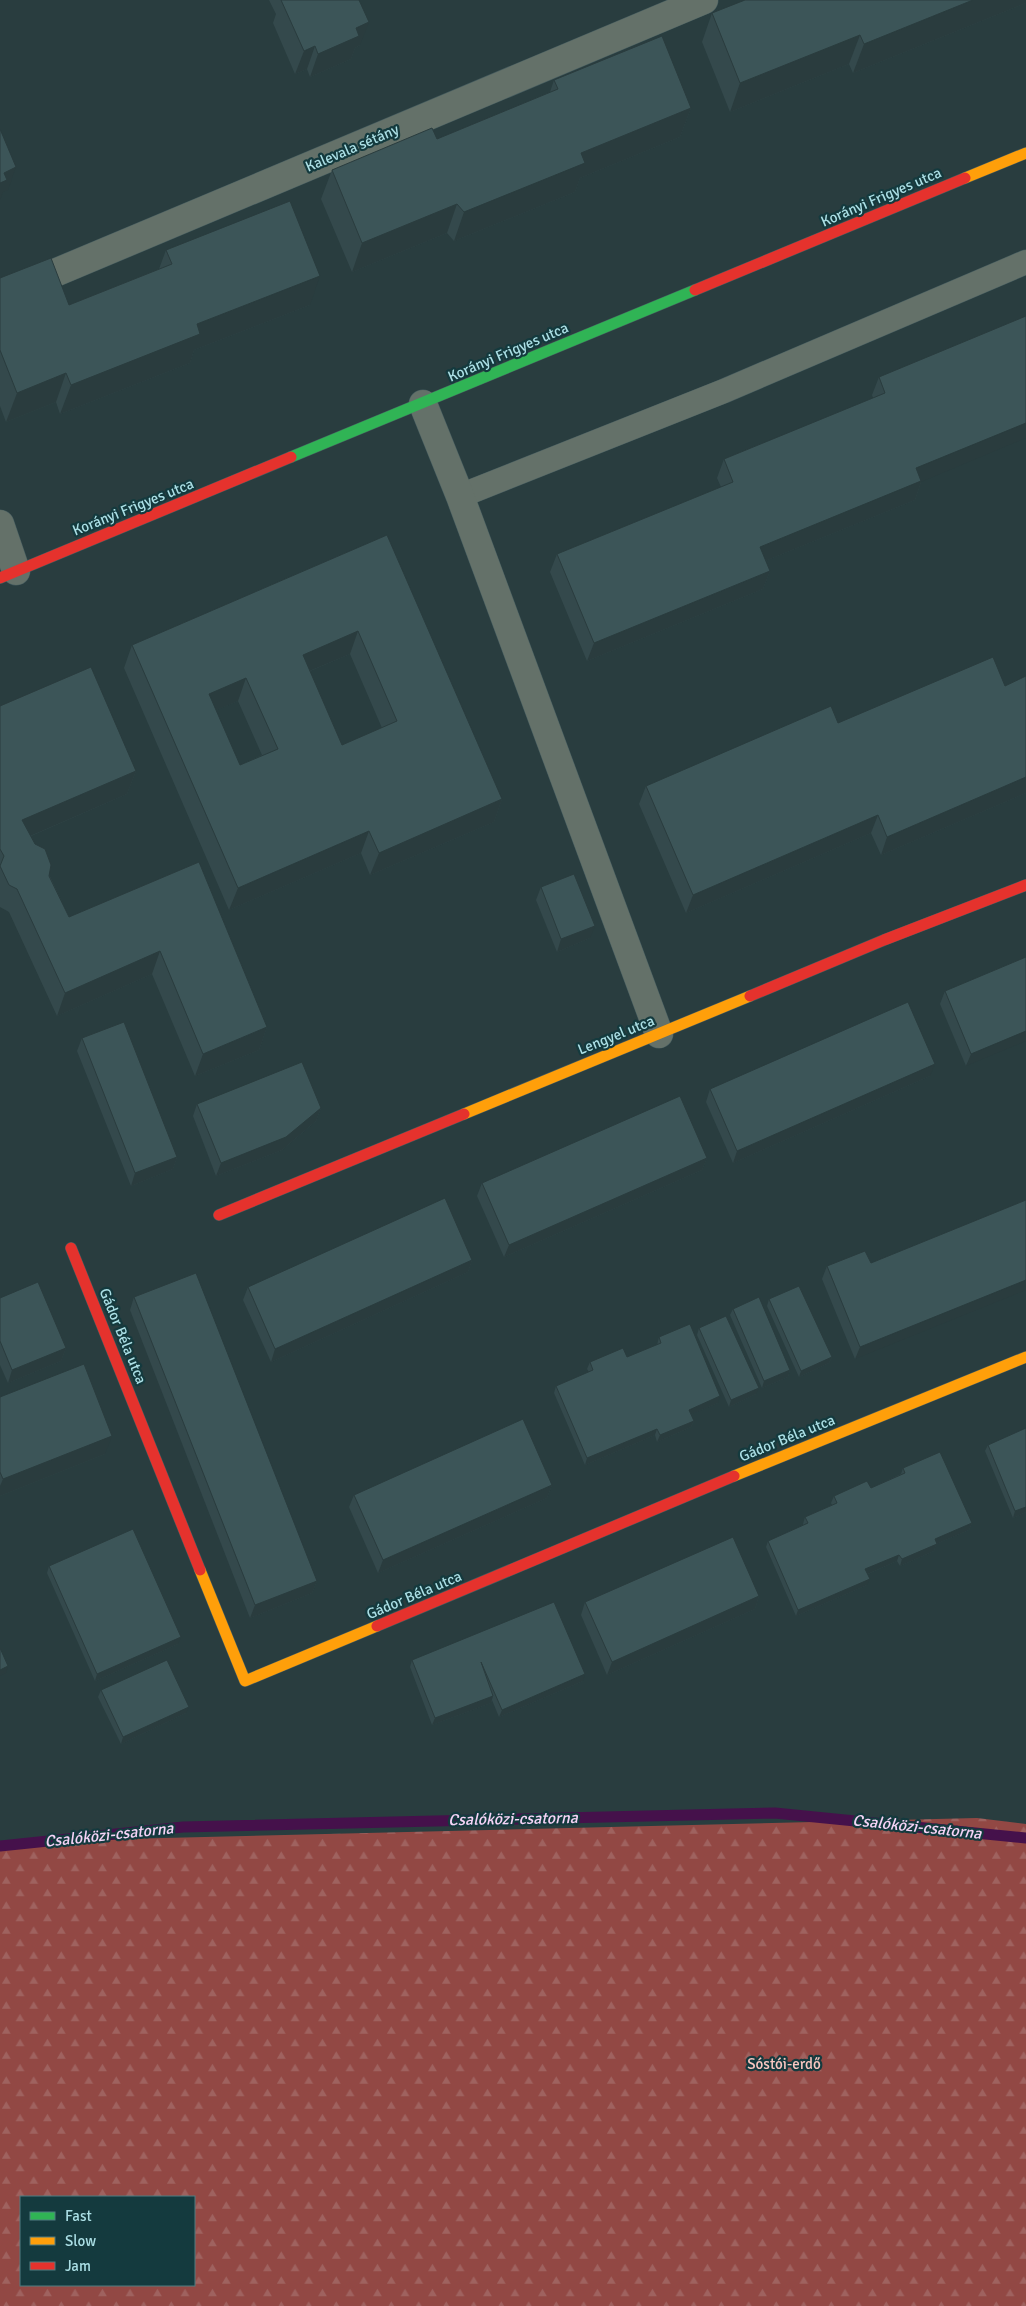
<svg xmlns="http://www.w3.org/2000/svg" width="1026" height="2306" font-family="Signika,sans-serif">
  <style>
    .forest { fill: url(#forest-firs); fill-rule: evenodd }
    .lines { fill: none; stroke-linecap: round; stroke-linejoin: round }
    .stream { stroke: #45114b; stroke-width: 11 }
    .lane-casing { stroke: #455c5f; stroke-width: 25 }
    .street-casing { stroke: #455c5f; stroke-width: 29 }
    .fast-casing { stroke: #455c5f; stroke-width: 12 }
    .slow-casing { stroke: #455c5f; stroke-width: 12 }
    .jam-casing { stroke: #455c5f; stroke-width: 12 }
    .lane { stroke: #647169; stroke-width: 24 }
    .street { stroke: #647169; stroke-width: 28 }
    .fast { stroke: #30b455; stroke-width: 11 }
    .slow { stroke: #ff9f0a; stroke-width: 11 }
    .jam { stroke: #e5322d; stroke-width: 11 }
    .wall { fill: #34494c; fill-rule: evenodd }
    .shaded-wall { fill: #2a3c3e }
    .building { fill: #3c5558; stroke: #2a3c3e; fill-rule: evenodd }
    .labels { text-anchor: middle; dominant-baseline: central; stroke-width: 4.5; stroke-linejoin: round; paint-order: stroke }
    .street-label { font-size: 15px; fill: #abdfe5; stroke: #143a3e }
    .park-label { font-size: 15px; fill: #fac7c1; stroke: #143a3e }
    .water-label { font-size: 16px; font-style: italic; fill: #f6d4f7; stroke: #143a3e }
  </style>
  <defs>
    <pattern id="forest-firs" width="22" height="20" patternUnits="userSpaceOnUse" patternTransform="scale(1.25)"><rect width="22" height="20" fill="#924844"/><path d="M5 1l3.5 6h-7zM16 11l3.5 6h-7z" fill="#9f625f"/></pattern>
  </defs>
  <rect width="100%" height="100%" fill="#293d3f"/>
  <path class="forest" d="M977,1818l49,6v482h-1026v-464zM21,2197h173v88h-173z"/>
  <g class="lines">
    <polyline class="stream" points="0,1846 183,1827 775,1813 1026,1838"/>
    <g class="lane-casing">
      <polyline id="lane" points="460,496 724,391 1026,262"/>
    </g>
    <g class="street-casing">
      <g id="street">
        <polyline points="0,296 704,0"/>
        <polyline points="423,404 460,496 659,1034"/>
        <polyline points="0,524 16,571"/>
      </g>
    </g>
    <g class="fast-casing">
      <polyline id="fast" points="291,457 695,290"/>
    </g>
    <g class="slow-casing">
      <g id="slow">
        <polyline points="965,178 1026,153"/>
        <polyline points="464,1114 750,996"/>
        <polyline points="734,1476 1026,1357"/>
        <polyline points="200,1570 245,1681 377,1626"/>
      </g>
    </g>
    <g class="jam-casing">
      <g id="jam">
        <polyline points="695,290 965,178"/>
        <polyline points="0,578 291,457"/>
        <polyline points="750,996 884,940 1026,885"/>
        <polyline points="219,1215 464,1114"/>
        <polyline points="71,1248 200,1570"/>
        <polyline points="377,1626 734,1476"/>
      </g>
    </g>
    <use href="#lane" class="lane"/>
    <use href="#street" class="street"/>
    <use href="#fast" class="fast"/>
    <use href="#slow" class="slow"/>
    <use href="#jam" class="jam"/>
  </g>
  <g class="wall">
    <polygon points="269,0 359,0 360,45 355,48 351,59 310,77 307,69 295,74 273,23 276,14"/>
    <polygon points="1026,0 1026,3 853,73 849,64 730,112 702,42 712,13"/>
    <polygon points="554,80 691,108 680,137 580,178 575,192 454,241 447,233 352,272 321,199 332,170 437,139 550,92"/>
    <polygon points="166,250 310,305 194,350 190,363 60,414 56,402 6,422 0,406 0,278 69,305 159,269"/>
    <polygon points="879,377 921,482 915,500 765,561 770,571 763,589 587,661 550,572 557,554 721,487 717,478 724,459 873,398 872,395"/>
    <path d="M387,535l115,264 -8,23 -124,53 -9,-22 -132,57 -105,-242 8,-23zM350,654l32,74 -40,17 -32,-74zM238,701l24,54 -22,10 -24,-55z"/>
    <polygon points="1026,676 1026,793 881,855 871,833 686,913 639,804 646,786 838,723 1005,686"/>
    <polygon points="0,706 136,771 127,794 31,836 69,917 199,862 267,1027 259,1050 195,1076 152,974 57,1016 9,912 0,907"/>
    <polygon points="541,887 590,938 557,952 536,900"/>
    <polygon points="1026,957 966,1066 940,1004 945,991"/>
    <polygon points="82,1038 177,1157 173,1169 131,1186 77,1051"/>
    <polygon points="930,1076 733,1163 706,1102 710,1089"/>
    <polygon points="197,1104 321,1108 316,1121 282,1150 216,1176 193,1116"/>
    <polygon points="707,1158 702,1170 504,1257 477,1196 482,1183"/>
    <polygon points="1026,1200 855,1359 822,1279 827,1266 871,1263"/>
    <polygon points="472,1260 468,1272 271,1362 243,1300 248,1287"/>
    <polygon points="134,1297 317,1581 312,1593 250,1618 130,1310"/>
    <polygon points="0,1298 66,1348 61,1361 8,1383 0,1365"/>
    <polygon points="769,1299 832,1357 829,1363 799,1377 767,1306"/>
    <polygon points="733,1309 790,1370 788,1377 762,1388 730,1315"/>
    <polygon points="699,1328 756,1394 729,1407 697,1335"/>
    <polygon points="659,1337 718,1403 691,1414 694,1421 691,1427 657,1442 655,1435 585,1465 554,1393 556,1386 589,1372 587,1369 590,1362 627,1357 657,1345"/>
    <polygon points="0,1397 105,1454 0,1496"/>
    <polygon points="988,1445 1026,1512 1013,1518 985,1451"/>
    <polygon points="903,1468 972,1523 969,1530 936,1544 934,1551 900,1566 897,1561 868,1574 867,1585 796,1616 766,1547 768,1541 803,1525 803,1524 805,1517 832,1505 831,1503 834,1496 871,1488 901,1474"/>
    <polygon points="552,1485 547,1498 378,1573 349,1507 354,1495"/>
    <polygon points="49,1566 178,1644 95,1681 47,1573"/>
    <polygon points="759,1596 755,1609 607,1675 581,1615 585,1602"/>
    <polygon points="412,1660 583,1681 499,1717 492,1700 491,1703 432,1725 410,1667"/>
    <polygon points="101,1690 186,1713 121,1744 98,1697"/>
  </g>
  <g class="shaded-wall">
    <polygon points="973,0 1026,0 1026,3 853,73 864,44"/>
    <polygon points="369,22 360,45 355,48 351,59 310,77 318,54 356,28"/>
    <polygon points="860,35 849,64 730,112 740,83"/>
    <polygon points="315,46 307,69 295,74 304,51"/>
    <polygon points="691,108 680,137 580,178 575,192 454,241 464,212 581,153"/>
    <polygon points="16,167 8,190 3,192 0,200 0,183 4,173"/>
    <polygon points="457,204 447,233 352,272 362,243"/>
    <polygon points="320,276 310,305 194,350 190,363 60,414 71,385 197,324"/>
    <polygon points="66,373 56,402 6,422 17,393"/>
    <polygon points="1026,423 1026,438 921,482 915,500 753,566 760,547 916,468"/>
    <polygon points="770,571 763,589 587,661 594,643"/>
    <polygon points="358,631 350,654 295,677 303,655"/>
    <polygon points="246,678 238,701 200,717 209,694"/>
    <polygon points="136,771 127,794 14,843 22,820"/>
    <polygon points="1026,777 1026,793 881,855 887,837"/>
    <polygon points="502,799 494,822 370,875 379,853"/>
    <polygon points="878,815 871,833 686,913 693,895"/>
    <polygon points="369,831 361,853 229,910 238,888"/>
    <polygon points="595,926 590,938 557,952 561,939"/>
    <polygon points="160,951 152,974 57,1016 65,993"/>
    <polygon points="267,1027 259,1050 195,1076 203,1054"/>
    <polygon points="1026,1031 1026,1041 966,1066 971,1054"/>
    <polygon points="935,1064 930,1076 733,1163 737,1151"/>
    <polygon points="321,1108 316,1121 282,1150 216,1176 221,1163"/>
    <polygon points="177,1157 173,1169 131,1186 135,1173"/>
    <polygon points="707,1158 702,1170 504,1257 509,1245"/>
    <polygon points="472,1260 468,1272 271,1362 275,1349"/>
    <polygon points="1026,1280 1026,1290 855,1359 860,1347"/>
    <polygon points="66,1348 61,1361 8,1383 12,1370"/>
    <polygon points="832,1357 829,1363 799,1377 801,1371"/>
    <polygon points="790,1370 788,1377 762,1388 764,1381"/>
    <polygon points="759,1388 756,1394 729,1407 731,1400"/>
    <polygon points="720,1396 718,1403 687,1416 689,1410"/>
    <polygon points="694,1421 691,1427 657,1442 660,1435"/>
    <polygon points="657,1429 655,1435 585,1465 587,1458"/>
    <polygon points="112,1436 105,1454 0,1496 0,1486 3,1479"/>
    <polygon points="552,1485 547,1498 378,1573 383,1560"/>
    <polygon points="1026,1507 1026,1512 1013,1518 1015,1511"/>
    <polygon points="972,1523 969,1530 936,1544 934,1551 900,1566 902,1559 935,1539"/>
    <polygon points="899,1555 897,1561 863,1576 865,1569"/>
    <polygon points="870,1579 867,1585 796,1616 798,1610"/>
    <polygon points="317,1581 312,1593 250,1618 255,1605"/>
    <polygon points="759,1596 755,1609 607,1675 612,1662"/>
    <polygon points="181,1637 178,1644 95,1681 97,1674"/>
    <polygon points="8,1666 6,1673 0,1676 0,1670"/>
    <polygon points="585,1674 583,1681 499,1717 502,1710"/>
    <polygon points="493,1696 491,1703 432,1725 435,1718"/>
    <polygon points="189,1707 186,1713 121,1744 123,1737"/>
  </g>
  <g class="building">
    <polygon points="281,0 359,0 369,22 356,28 359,36 318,54 315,46 304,51"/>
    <polygon points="745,0 973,0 864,44 860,35 740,83 712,13"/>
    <polygon points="662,36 691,108 581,153 585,163 464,212 457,204 362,243 332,170 432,128 437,139 558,89 554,80"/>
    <polygon points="0,129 16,167 4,173 7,180 0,183"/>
    <polygon points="290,201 320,276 197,324 200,334 71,385 66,373 17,393 0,350 0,278 51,258 69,305 172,264 166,250"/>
    <polygon points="1026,316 1026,423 916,468 921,481 760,547 770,571 594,643 557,554 733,482 724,459 885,393 879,377"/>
    <path d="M387,535l115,264 -123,54 -10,-22 -131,57 -106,-243zM358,631l39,90 -55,24 -39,-90zM246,678l32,71 -38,16 -31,-71z"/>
    <polygon points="993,657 1005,686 1026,676 1026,777 887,837 878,815 693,895 646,786 831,706 838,723"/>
    <polygon points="91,667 136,771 22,820 35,844 45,849 51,865 49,876 69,917 199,862 267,1027 203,1054 160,951 65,993 17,889 9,885 0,866 4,856 0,849 0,706"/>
    <polygon points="574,874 595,926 561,939 541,887"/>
    <polygon points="1026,957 1026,1031 971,1054 945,991"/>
    <polygon points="908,1002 935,1064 737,1151 710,1089"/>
    <polygon points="124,1022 177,1157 135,1173 82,1038"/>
    <polygon points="302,1062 321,1108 286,1137 221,1163 197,1104"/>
    <polygon points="680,1096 707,1158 509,1245 482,1183"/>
    <polygon points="445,1198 472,1260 275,1349 248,1287"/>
    <polygon points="1026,1200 1026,1280 860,1347 827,1266 865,1251 871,1263"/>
    <polygon points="196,1273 317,1581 255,1605 134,1297"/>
    <polygon points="38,1282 66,1348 12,1370 0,1341 0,1298"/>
    <polygon points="799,1286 832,1357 801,1371 769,1299"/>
    <polygon points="759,1297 790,1370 764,1381 733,1309"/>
    <polygon points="726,1316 759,1388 731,1400 699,1328"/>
    <polygon points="690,1324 720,1396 689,1410 694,1421 660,1435 657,1429 587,1458 556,1386 593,1370 590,1362 623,1348 627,1357 661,1343 659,1337"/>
    <polygon points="84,1364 112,1436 3,1479 0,1472 0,1397"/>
    <polygon points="523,1419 552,1485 383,1560 354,1495"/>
    <polygon points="1026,1428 1026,1507 1015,1511 988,1445"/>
    <polygon points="940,1452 972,1523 935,1539 937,1544 902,1559 899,1555 865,1569 870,1579 798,1610 768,1541 808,1523 805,1517 837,1503 834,1496 867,1481 871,1488 905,1473 903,1468"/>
    <polygon points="133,1529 181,1637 97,1674 49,1566"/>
    <polygon points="733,1537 759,1596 612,1662 585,1602"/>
    <polygon points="554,1602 585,1674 502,1710 481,1662 493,1696 435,1718 412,1660"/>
    <polygon points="0,1648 8,1666 0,1670"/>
    <polygon points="167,1660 189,1707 123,1737 101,1690"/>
  </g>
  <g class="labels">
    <g class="street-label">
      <text transform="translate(352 148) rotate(-23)">Kalevala sétány</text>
      <text transform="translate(881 197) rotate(-23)">Korányi Frigyes utca</text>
      <text transform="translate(508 352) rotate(-23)">Korányi Frigyes utca</text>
      <text transform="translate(133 507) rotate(-22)">Korányi Frigyes utca</text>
      <text transform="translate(616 1035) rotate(-22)">Lengyel utca</text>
      <text transform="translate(123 1336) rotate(68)">Gádor Béla utca</text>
      <text transform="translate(787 1438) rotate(-22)">Gádor Béla utca</text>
      <text transform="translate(414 1595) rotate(-23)">Gádor Béla utca</text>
    </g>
    <g class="park-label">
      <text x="784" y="2064">Sóstói-erdő</text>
    </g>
    <g class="water-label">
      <text transform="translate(513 1819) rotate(-1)">Csalóközi-csatorna</text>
      <text transform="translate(917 1827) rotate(6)">Csalóközi-csatorna</text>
      <text transform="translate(109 1835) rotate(-6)">Csalóközi-csatorna</text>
    </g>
  </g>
  <rect x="20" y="2196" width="175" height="90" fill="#143a3e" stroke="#507c81"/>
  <rect x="30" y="2212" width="25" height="8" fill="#30b455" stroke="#507c81"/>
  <text x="65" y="2221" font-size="15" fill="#abdfe5">Fast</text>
  <rect x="30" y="2237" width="25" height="8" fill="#ff9f0a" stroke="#507c81"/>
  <text x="65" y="2246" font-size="15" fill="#abdfe5">Slow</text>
  <rect x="30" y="2262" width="25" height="8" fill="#e5322d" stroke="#507c81"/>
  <text x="65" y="2271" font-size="15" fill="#abdfe5">Jam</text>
</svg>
